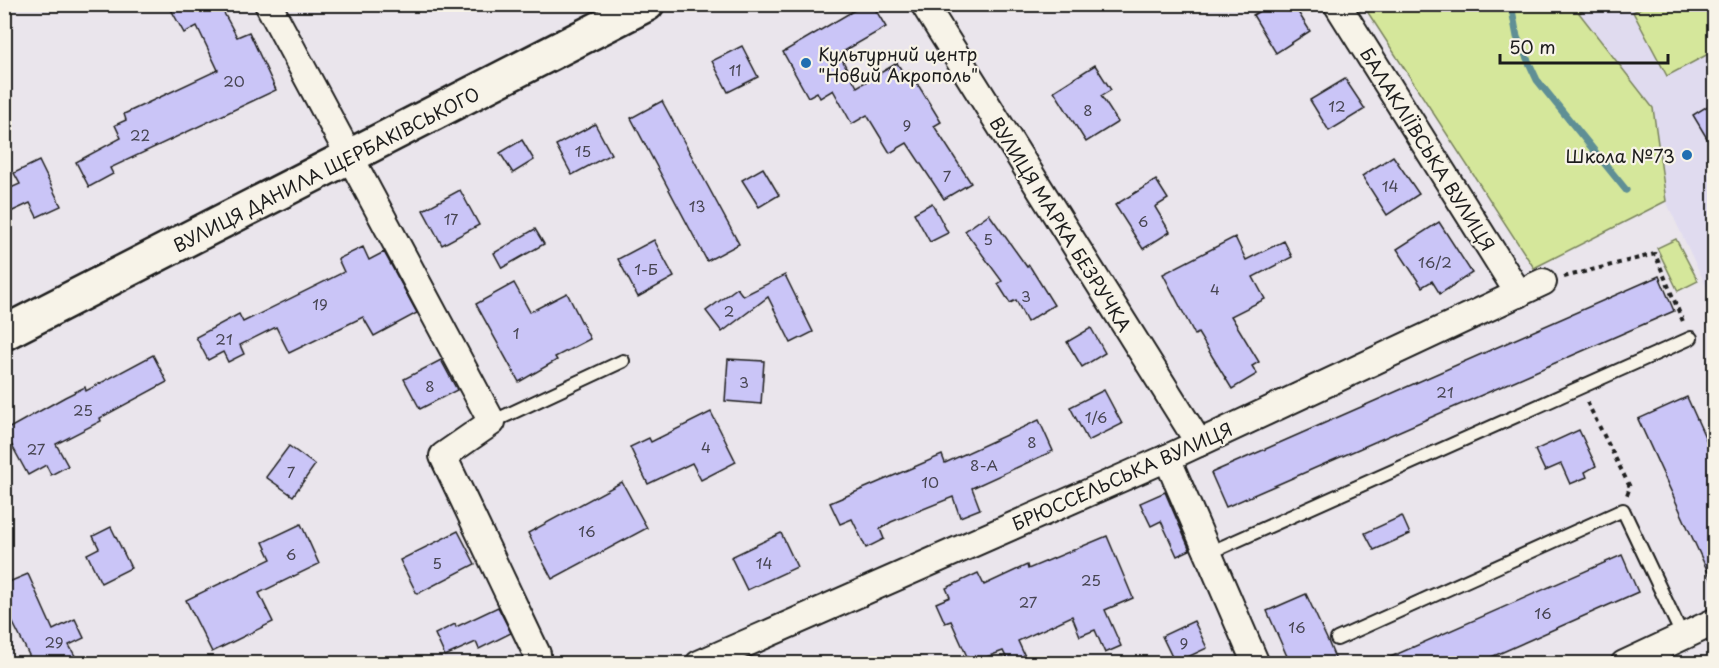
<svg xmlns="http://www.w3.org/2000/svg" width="1719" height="668" font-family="'Playpen Sans',sans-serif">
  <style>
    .built { fill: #e0dbef }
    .green { fill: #d5e79b; stroke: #78825c; stroke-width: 1.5 }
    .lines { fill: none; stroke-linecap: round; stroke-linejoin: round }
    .stream { stroke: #5f8f95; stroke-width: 7 }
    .building { fill: #cac5f7; stroke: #1c1c1c; stroke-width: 1.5 }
    .service-casing { stroke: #1c1c1c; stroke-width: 16 }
    .minor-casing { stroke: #1c1c1c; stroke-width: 30 }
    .secondary-casing { stroke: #1c1c1c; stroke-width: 38 }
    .path { stroke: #1c1c1c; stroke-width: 4; stroke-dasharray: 4.5 4.5; stroke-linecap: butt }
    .service { stroke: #f7f3e8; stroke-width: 12 }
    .minor { stroke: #f7f3e8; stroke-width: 26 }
    .secondary { stroke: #f7f3e8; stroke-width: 33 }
    .poi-dot { fill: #1f6fb2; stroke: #f7f3e8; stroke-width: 2 }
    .labels { text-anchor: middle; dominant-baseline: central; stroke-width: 4.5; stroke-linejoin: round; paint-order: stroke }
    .number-label { font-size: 15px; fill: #484653 }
    .poi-label { font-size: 18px; fill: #1c1c1c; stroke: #f7f3e8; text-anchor: start }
    .street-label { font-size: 18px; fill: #1c1c1c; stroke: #f7f3e8 }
  </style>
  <rect width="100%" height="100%" fill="#eae5ec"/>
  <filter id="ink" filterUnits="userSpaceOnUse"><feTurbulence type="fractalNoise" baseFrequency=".0167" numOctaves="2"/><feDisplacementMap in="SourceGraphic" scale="12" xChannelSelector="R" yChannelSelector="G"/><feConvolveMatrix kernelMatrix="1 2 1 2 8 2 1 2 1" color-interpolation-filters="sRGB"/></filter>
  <g filter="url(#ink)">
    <polygon class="built" points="1592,5 1714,5 1714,303 1666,201 1653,108 1579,13"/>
    <g class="green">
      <polygon points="1363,5 1592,5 1579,13 1653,108 1666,201 1534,268"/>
      <polygon points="1646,5 1714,5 1714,51 1667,76 1633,12"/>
      <polygon points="1676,239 1698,281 1678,291 1657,248"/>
    </g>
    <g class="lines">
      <polyline class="stream" points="1511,4 1517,37 1537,80 1626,190"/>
    </g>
    <g class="building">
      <polygon points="168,4 219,4 237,37 249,32 276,90 110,168 113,174 89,187 76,162 121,138 115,125 126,120 124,114 218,70 197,26 184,33"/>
      <polygon points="865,4 872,4 886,27 839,54 857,87 897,63 904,74 909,70 941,122 934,126 971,183 944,199 907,143 890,153 867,115 852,124 833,90 820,98 817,92 808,97 783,52"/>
      <polygon points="1271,4 1293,4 1310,31 1276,53 1253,15"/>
      <polygon points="742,46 758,77 728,92 712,61"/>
      <polygon points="1095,65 1111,90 1101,96 1118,122 1086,142 1054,91"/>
      <polygon points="1345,79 1365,109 1329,131 1310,100"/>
      <polygon points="662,101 739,244 707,261 631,118"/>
      <polygon points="1714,102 1714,150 1693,115"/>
      <polygon points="595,124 611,154 572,175 556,145"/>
      <polygon points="522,140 534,160 513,173 500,153"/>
      <polygon points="1393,156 1419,194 1387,215 1362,176"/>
      <polygon points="39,161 61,206 37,217 30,203 4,215 4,191 20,184 14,173"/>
      <polygon points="763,168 779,195 759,207 742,180"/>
      <polygon points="1156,180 1168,199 1155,207 1170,232 1143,249 1115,205"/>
      <polygon points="460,190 479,225 442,245 423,210"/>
      <polygon points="932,203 948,233 930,242 914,213"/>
      <polygon points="989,214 1027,267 1029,265 1054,305 1027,322 1016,300 1010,303 998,284 1002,281 965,231"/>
      <polygon points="1439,222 1472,273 1440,294 1432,281 1422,287 1397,249"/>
      <polygon points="535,229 544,244 502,268 494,253"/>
      <polygon points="1235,237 1246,260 1284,241 1292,257 1253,277 1265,299 1231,316 1259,362 1252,366 1257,374 1232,389 1198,333 1195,335 1163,274"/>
      <polygon points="654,240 674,277 638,297 618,259"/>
      <polygon points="363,247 369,260 384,252 417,313 374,336 363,317 289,353 276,327 240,345 244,354 228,362 223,352 208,360 196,337 239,314 243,322 344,272 338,259"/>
      <polygon points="785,275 813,332 791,343 768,297 722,332 706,311 737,288 743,296"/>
      <polygon points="1659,276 1674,311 1226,507 1211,473"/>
      <polygon points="514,283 530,312 567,293 590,339 555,357 557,360 519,382 476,304"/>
      <polygon points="1091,328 1105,353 1082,367 1067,342"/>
      <polygon points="153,355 167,382 100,418 101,421 56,444 68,466 51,475 46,465 28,475 4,431 65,397 85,387 86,391"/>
      <polygon points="728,359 764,361 761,404 725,401"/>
      <polygon points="441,360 457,390 420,409 404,379"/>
      <polygon points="1104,390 1122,424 1088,441 1070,407"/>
      <polygon points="1687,397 1714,457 1714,585 1638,419"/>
      <polygon points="711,412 736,462 701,480 692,463 648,484 630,447 649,438 651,442"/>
      <polygon points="1039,420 1053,451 972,488 980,509 960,517 953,497 891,522 880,529 884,539 866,548 852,519 840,524 830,503 942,455 945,463"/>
      <polygon points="1579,430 1596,466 1585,472 1587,477 1570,484 1561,464 1545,471 1535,450"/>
      <polygon points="289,446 315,465 293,496 266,477"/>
      <polygon points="622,482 647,528 552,579 528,533"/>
      <polygon points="1165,492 1190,550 1177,556 1161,521 1151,526 1140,503"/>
      <polygon points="1402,516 1410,534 1374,550 1365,533"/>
      <polygon points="301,524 319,564 259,593 273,622 212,652 186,600 271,559 263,542"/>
      <polygon points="111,527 131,568 101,583 87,554 99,548 93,536"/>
      <polygon points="458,531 475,564 417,594 400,560"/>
      <polygon points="781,533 797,567 747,590 731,557"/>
      <polygon points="1107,536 1133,598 1105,610 1121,646 1105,653 1095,630 1080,636 1072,616 1018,641 1028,663 1009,663 1003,651 970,663 951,621 945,623 936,603 950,597 946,588 978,573 984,585 1027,565 1028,569"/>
      <polygon points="1622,555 1638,592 1478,663 1377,663"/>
      <polygon points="28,574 53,630 75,619 84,638 69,645 79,663 33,663 13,623 4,627 4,584"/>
      <polygon points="1306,594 1328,641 1337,663 1290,663 1267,611"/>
      <polygon points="498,607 511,633 479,649 476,642 445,656 435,634 455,624 456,627"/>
      <polygon points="1194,621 1207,648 1175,663 1162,636"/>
    </g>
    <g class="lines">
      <g class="service-casing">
        <g id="service">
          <polyline points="492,422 623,361"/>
          <polyline points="1209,553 1691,338"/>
          <polyline points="1337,639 1623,510 1683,637"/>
        </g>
      </g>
      <g class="minor-casing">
        <g id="minor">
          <polyline points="268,4 492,422 443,456 537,654"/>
          <polyline points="924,4 1199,443"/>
          <polyline points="1337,4 1519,294"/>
          <polyline points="1167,458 1256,664"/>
          <polyline points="699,664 1167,458 1543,282"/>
          <polyline points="1624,664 1714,622"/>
        </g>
      </g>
      <g class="secondary-casing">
        <polyline id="secondary" points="4,333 647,4"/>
      </g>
      <g class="path">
        <polyline points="1564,277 1655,254 1684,324"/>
        <polyline points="1587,402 1630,487 1627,495"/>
      </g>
      <use href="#service" class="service"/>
      <use href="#minor" class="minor"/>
      <use href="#secondary" class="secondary"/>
    </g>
  </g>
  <g class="poi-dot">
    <circle cx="806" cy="63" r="6"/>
    <circle cx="1687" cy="155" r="6"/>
  </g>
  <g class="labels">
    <g class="number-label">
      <text x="735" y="69">11</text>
      <text x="234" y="80">20</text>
      <text x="1337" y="105">12</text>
      <text x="1088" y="109">8</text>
      <text x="907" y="124">9</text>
      <text x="140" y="134">22</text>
      <text x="583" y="150">15</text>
      <text x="947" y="175">7</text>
      <text x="1390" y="185">14</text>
      <text x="697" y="205">13</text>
      <text x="451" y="218">17</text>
      <text x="1143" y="220">6</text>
      <text x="988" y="238">5</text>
      <text x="1435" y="261">16/2</text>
      <text x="646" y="268">1-Б</text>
      <text x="1215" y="288">4</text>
      <text x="1026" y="295">3</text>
      <text x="320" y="303">19</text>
      <text x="729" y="310">2</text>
      <text x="516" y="332">1</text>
      <text x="224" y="338">21</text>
      <text x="744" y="381">3</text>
      <text x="430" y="385">8</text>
      <text x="1445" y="391">21</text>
      <text x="83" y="409">25</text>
      <text x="1096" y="416">1/6</text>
      <text x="1032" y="441">8</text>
      <text x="706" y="446">4</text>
      <text x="36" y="448">27</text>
      <text x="984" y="464">8-А</text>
      <text x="291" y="471">7</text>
      <text x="930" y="481">10</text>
      <text x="587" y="530">16</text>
      <text x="291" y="553">6</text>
      <text x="437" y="562">5</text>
      <text x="764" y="562">14</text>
      <text x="1091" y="579">25</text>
      <text x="1028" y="601">27</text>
      <text x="1543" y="612">16</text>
      <text x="1297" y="626">16</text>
      <text x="54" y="641">29</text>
      <text x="1184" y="642">9</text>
    </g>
    <g class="poi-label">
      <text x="818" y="53">Культурний центр<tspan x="818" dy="21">"Новий Акрополь"</tspan></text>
      <text x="1675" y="155" text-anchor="end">Школа №73</text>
    </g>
    <g class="street-label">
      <text transform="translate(1428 149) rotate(58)">БАЛАКЛІЇВСЬКА ВУЛИЦЯ</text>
      <text transform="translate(326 169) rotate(-27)">ВУЛИЦЯ ДАНИЛА ЩЕРБАКІВСЬКОГО</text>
      <text transform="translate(1061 224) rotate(58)">ВУЛИЦЯ МАРКА БЕЗРУЧКА</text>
      <text transform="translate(1122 476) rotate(-24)">БРЮССЕЛЬСЬКА ВУЛИЦЯ</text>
    </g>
  </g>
  <rect width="1719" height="668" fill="none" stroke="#f7f3e8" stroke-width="24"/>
  <rect x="12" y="12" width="1695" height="644" fill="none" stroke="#1c1c1c" stroke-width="2" filter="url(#ink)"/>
  <path d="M1500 54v9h168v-9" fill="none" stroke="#1c1c1c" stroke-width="3"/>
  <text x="1509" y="54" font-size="18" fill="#1c1c1c" stroke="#f7f3e8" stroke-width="4.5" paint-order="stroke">50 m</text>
</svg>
